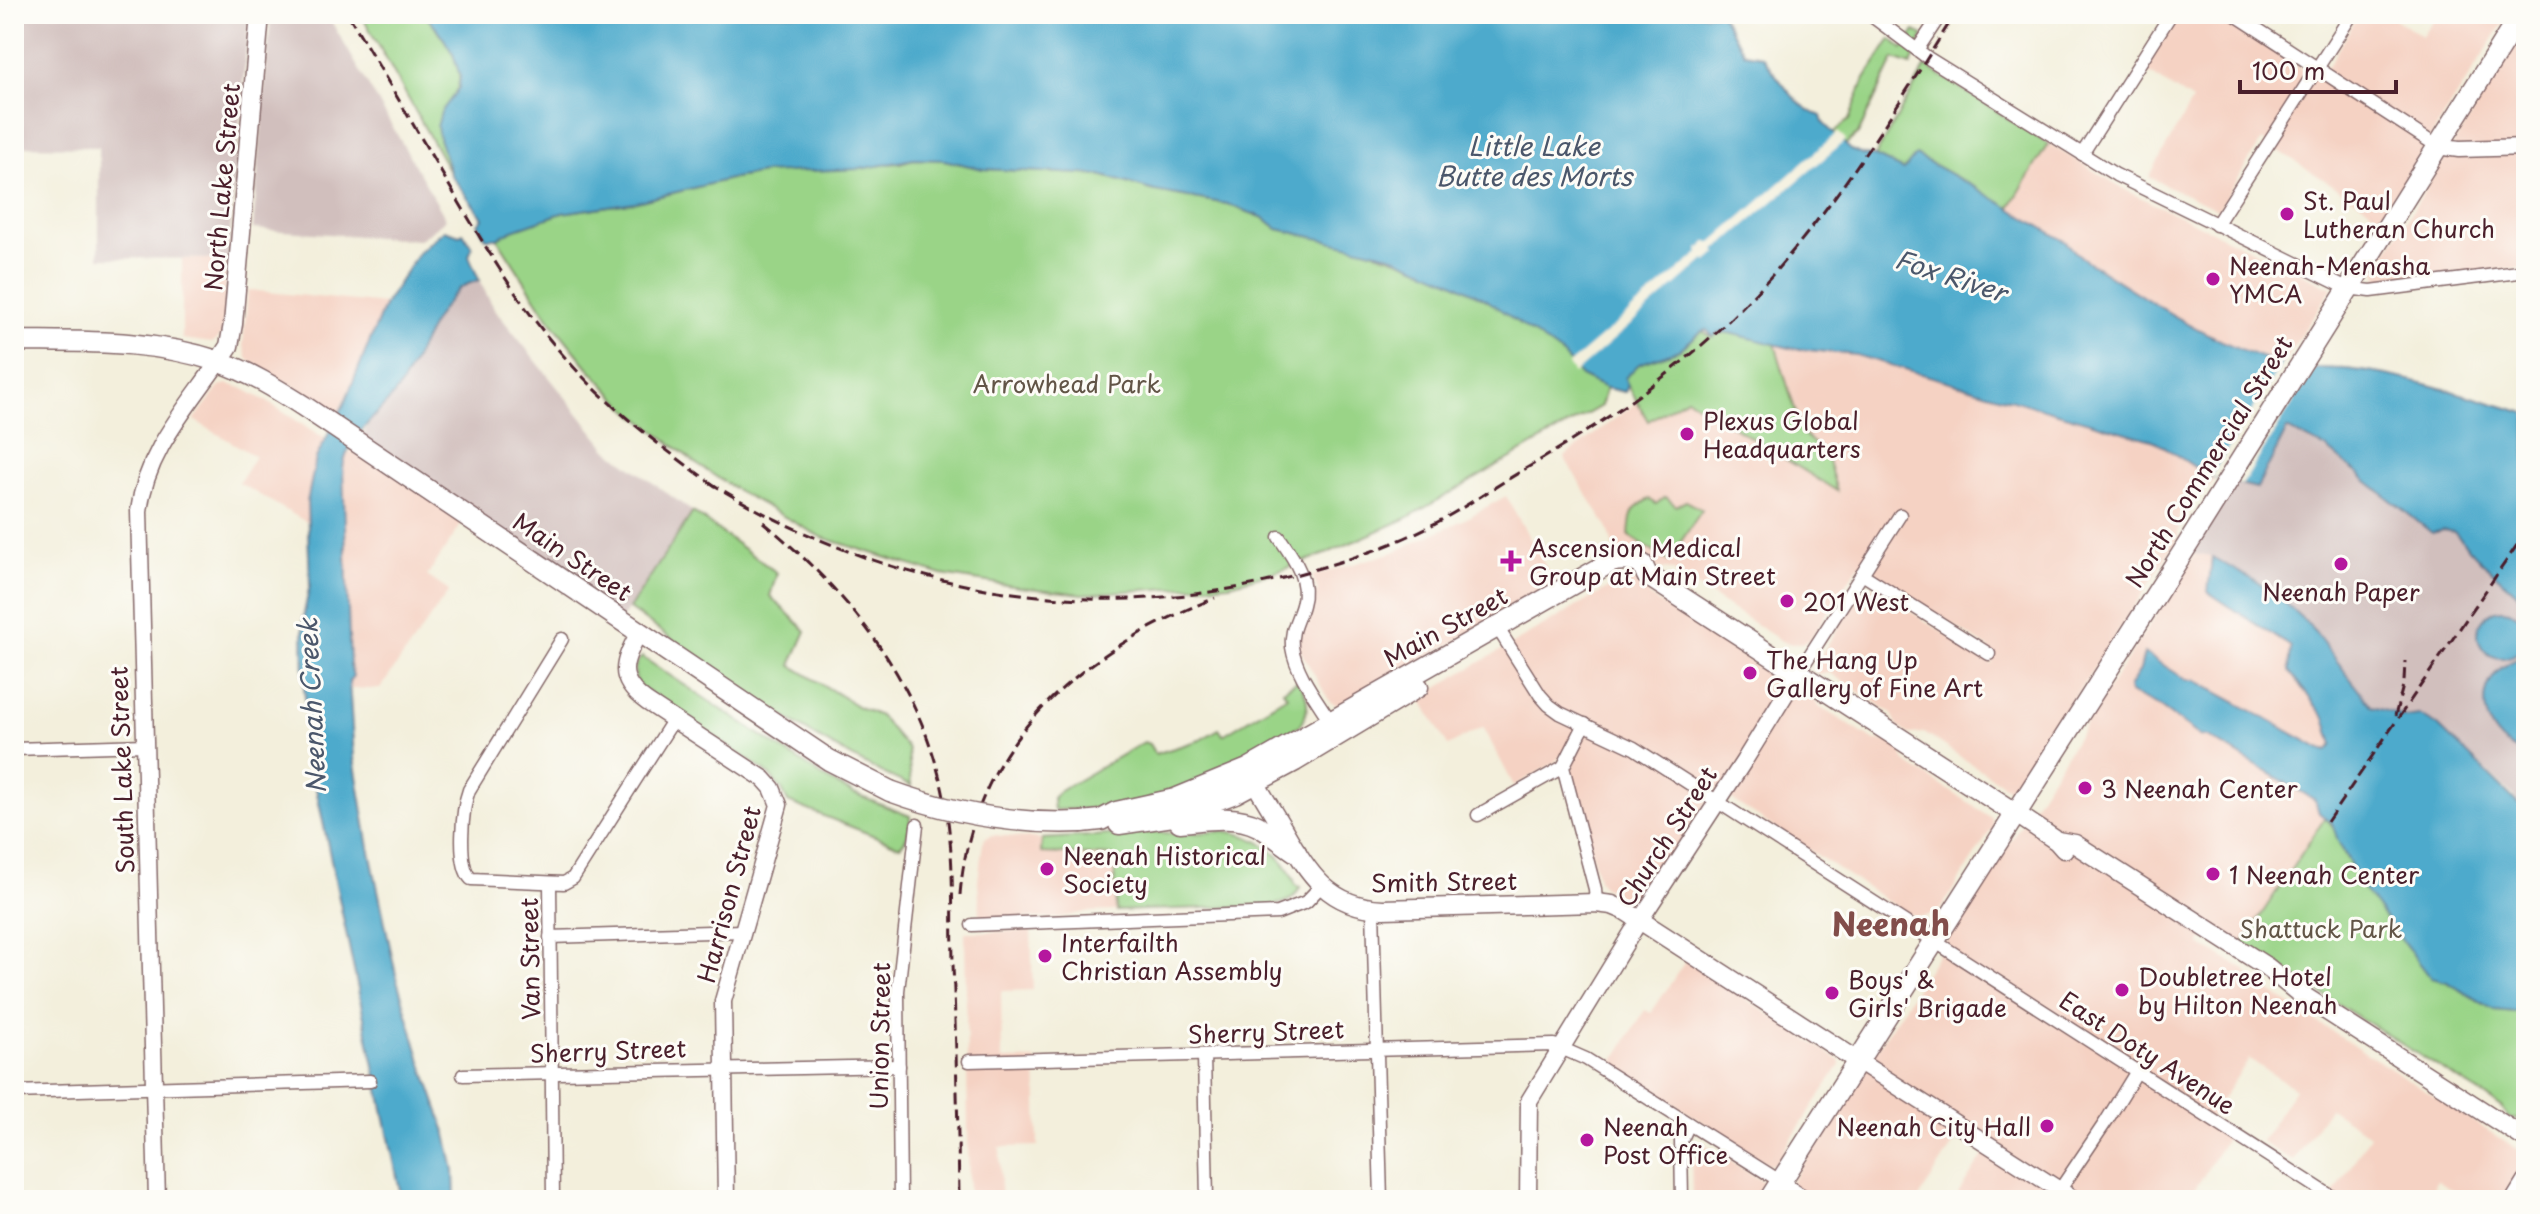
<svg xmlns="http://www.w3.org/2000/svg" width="2540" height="1214" font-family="'Playpen Sans',sans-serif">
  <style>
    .built { fill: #f5d2c3 }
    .industrial { fill: #d1bfbd }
    .green { fill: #9ad487; stroke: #727a59; stroke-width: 2 }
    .water { fill: #4daacc; stroke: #4c647c; stroke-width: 2 }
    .pier { fill: #f3efdc }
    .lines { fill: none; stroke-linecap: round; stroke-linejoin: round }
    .minor-casing { stroke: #856869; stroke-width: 15 }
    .tertiary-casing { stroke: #856869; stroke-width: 19 }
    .secondary-casing { stroke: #856869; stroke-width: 21 }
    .primary-casing { stroke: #856869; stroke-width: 23 }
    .minor { stroke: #fff; stroke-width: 12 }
    .tertiary { stroke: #fff; stroke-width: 16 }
    .secondary { stroke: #fff; stroke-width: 18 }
    .primary { stroke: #fff; stroke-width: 20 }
    .rail { stroke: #4a1f2b; stroke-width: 3; stroke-dasharray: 12 6; stroke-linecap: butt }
    .primary-bridge-casing { stroke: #856869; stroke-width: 23; stroke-linecap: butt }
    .primary-bridge { stroke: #fff; stroke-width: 20 }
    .poi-dot { fill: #b5179e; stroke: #fdfcf7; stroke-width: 3 }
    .labels { text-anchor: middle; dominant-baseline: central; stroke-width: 6; stroke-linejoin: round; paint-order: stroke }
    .street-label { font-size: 24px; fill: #4a1f2b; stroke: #fdfcf7 }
    .poi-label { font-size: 24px; fill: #4a1f2b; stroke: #fdfcf7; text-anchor: start }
    .park-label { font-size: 24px; fill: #625547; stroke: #fdfcf7 }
    .water-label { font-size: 26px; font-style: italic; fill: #4b576b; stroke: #fdfcf7 }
    .district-label { font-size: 32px; font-weight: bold; fill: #824d4a; stroke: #fdfcf7 }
  </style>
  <rect width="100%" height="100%" fill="#fdfcf7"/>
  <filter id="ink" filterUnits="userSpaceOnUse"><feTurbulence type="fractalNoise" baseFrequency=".0125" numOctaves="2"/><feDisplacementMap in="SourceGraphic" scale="16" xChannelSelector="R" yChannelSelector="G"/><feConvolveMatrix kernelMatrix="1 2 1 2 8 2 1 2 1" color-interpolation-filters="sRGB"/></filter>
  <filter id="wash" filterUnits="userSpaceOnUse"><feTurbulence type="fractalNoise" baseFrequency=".006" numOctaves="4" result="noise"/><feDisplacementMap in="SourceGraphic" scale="32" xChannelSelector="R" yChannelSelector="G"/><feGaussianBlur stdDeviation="1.8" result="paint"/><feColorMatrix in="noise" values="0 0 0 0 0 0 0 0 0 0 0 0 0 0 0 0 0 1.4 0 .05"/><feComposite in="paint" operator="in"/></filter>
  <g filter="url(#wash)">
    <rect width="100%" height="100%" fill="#f3efdc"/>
    <g class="built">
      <polygon points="2178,14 2220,14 2319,81 2359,14 2386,14 2422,36 2437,14 2509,14 2381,216 2262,140 2218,210 2149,177 2192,101 2143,69"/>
      <polygon points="2526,28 2526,268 2379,280 2376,269"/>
      <polygon points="2048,143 2131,193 2332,288 2282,364 2215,338 2179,320 2078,255 2066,242 2009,209"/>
      <polygon points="182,259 228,259 222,333 217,340 212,343 182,339"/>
      <polygon points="248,290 385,304 339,412 248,360 243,345"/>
      <polygon points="1729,333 1790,348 1856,355 2155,441 2216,478 2209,486 2191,496 2179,515 2178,539 2016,788 2007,787 1924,733 1909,734 1897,726 1892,713 1887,710 1830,673 1819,674 1815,671 1817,661 1864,588 1871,586 1993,665 1989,648 1859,565 1810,639 1805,642 1793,644 1783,642 1672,570 1656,568 1616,552 1608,529 1564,457"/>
      <polygon points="227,384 242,388 266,401 327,440 316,458 312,473 308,502 308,523 239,483 255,456 194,420 220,386"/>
      <polygon points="359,443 467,516 427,576 449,591 380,689 349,689 349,681 353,676 350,665 343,469 344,458"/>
      <polygon points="1506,496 1556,585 1340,706 1330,702 1300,650 1299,630 1301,622 1318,591 1312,576 1391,553 1463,520"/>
      <polygon points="2195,554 2212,557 2208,592 2291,647 2289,671 2325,718 2334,745 2327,751 2321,749 2195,680 2187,680 2144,654 2140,670 2129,687 2130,693 2160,707 2203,737 2208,736 2315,800 2319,813 2325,818 2241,946 2211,927 2200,944 2245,970 2253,981 2526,1155 2526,1200 2469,1200 2438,1180 2426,1200 2342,1200 2333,1195 2370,1135 2329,1108 2293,1161 2261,1142 2295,1089 2249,1059 2206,1123 2227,1137 2188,1200 2091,1200 2058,1179 2044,1200 1967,1200 1958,1194 1994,1139 1967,1122 1918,1200 1780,1200"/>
      <polygon points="1632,578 1648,589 1650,597 1776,678 1782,685 1780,691 1797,699 1804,695 1812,696 1818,706 1875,741 1888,741 1900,749 1905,762 1992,818 1993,827 1940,910 1926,916 1917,917 1906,913 1715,789 1640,905 1636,907 1603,886 1598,879 1571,771 1574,758 1565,751 1554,763 1514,786 1483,727 1448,746 1420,697 1623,580"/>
      <polygon points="992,835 1042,839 1041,853 1114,856 1116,911 1086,912 1058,918 980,918 978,881 982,849 984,839"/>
      <polygon points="1031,931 1033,990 1001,991 1002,1060 1036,1060 1038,1146 1000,1147 1001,1200 969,1200 965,932"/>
      <polygon points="1686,960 1839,1060 1840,1065 1775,1164 1768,1164 1612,1064 1645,1010 1651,1013"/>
      <polygon points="1698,1140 1763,1182 1752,1200 1692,1200 1691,1143"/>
    </g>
    <g class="industrial">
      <polygon points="14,14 249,14 228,259 99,258 99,147 14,146"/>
      <polygon points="271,14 327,14 446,219 419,240 253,229"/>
      <polygon points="479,280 495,310 608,450 693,512 621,620 359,443 371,418 398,389 433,323 458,289"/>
      <polygon points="2287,429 2326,448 2444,530 2454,531 2481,561 2526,602 2526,811 2513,795 2436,725 2419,715 2406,717 2372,707 2311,627 2265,585 2212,557 2183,552 2226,481 2257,488"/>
    </g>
    <g class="green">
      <path d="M361,14h63c17,19 46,54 31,80l69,132 38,-13 74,-11 98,-24 29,-5 137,-10 14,-4 30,1 39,9 117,6 55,16 72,13 37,14 14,11c72,14 144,32 207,70 28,17 54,39 80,57l284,-236 16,-41 26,-40 12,10 12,-18 9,4 -13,30 -17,-6 -36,75 -283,233 6,9 25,12 -5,18 -196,113 -80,35 -46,17 -49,13 -147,10 -64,-7 -77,-12 -121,-38 -83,-46 -40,-26 -73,-58 -38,-41 -38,-47 -52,-81 11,-6 -69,-94 12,37z"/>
      <polygon points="1926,66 2048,144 2009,209 1978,189 1916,155 1904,170 1875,156"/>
      <path d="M1702,331l10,6c17,-11 45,2 63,7l27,89 24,21 11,37 -150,-93 -39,23 -24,-43 15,-14 40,-14z"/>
      <path d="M1666,497l10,9 10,-5 16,9 -34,51 -39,-25c2,-21 0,-26 20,-37l7,5z"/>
      <path d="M693,512l84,61 -7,23 36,35 -15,34 68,42 21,9 28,33 3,37c-102,-44 -191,-114 -282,-177z"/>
      <path d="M642,657l188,124 24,13 56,22c0,11 -1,22 -10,30l-112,-44 -7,-14 -15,-16 -125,-85c-8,-9 -9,-22 1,-30z"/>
      <path d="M1297,681c12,13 14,30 2,45 -39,26 -84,50 -128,67 -36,14 -79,16 -117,17l-1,-12 5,-6 86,-50 5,2 6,10 45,-14 19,-11 4,6 64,-39 -4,-6z"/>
      <path d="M2325,818c11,8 14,25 20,37 24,45 55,83 86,122l16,5 47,28 32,3v107l-16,-1 -8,-12 -260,-163z"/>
      <path d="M1225,831c32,4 61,24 71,55l4,1c-7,17 -20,17 -36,19l-148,5 -2,-55 -73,-3 1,-14 112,-7 29,2z"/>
    </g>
    <g class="water">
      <path d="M424,14h1297l23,39 18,3c16,21 34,52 59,60l2,7 28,27 11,5 13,1 29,14 12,-15 62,34 88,53 12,13c65,42 129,87 204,109 23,7 48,2 73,6 57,7 115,27 171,43v189l-45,-41 -27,-29 -10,-2 -12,3 -106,-85 -39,-19 -30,59 -47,-11 -55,-36 -299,-86 -66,-7 -61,-15 -9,-1 -7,5 -6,-7 -5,1 -23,19 -40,14 -14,14 3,8 -3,6 -19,-4 -25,-12 -17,-20 -77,-56 -34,-18 -63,-27 -112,-26 -14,-11 -37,-14 -72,-13 -55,-16 -117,-6 -39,-9 -30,-1 -53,10 -98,4 -29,5 -98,24 -74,11 -49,17 -16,8h-11l-8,-14 5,-6 -32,-43 -12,-37 -2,-11 4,-15 18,-24 1,-12 -7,-22 -14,-23z"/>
      <path d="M444,230l16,5 3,-2 9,14 -3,9 10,24c-8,3 -17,5 -22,11 -27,27 -38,65 -58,97 -16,24 -54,49 -56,81l7,196 3,11 -4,5 5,77 14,84 29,138 24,81 24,68 9,41 1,30h-53l-89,-426 -9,-86 -1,-69 7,-35 -3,-82 9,-44 28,-54 41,-100 34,-52z"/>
      <polygon points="2212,557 2273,591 2311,627 2372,707 2406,717 2419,715 2437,725 2526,811 2526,1013 2494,1010 2447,982 2431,978 2364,890 2338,841 2332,823 2319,813 2315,800 2208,737 2200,736 2160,707 2130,693 2129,687 2140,670 2144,653 2187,680 2195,680 2321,749 2327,751 2333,745 2325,718 2289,671 2291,647 2208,592"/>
      <circle cx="2502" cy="634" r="24"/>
      <path d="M2526,657v97c-53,-16 -56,-86 0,-97z"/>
    </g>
    <g class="pier">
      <polygon points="1838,132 1846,140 1716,250 1718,253 1707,262 1705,260 1574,374 1568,365 1699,253 1698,250 1708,241 1711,243"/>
      <polygon points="2284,360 2318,363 2242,485 2210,477"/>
    </g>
  </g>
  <g filter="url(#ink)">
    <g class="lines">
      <g class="minor-casing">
        <g id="minor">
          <polyline points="1869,14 1928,58 2116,175 2347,288 2371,291 2526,271"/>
          <polyline points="2234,14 2437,146"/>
          <polyline points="1917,50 1941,14"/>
          <polyline points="2082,154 2171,14"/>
          <polyline points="2216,225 2352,14"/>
          <path d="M1279,537c13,19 31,42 23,68 -4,15 -12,25 -10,42 4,27 26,54 40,77"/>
          <polyline points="1862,574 1989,654"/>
          <polyline points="1497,627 1540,695 1549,705 1560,713 1634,748 2337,1200"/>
          <path d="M562,639l-93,151c-7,19 -12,75 2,89l93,4 9,-5 101,-159"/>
          <polyline points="1799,672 1900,515"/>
          <polyline points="1585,724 1563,767 1595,889 1596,903"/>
          <polyline points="14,749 145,745"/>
          <polyline points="1478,815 1563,767"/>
          <polyline points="550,883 553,1200"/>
          <polyline points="1373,908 1381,1200"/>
          <polyline points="972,925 1278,913 1306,902 1321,886"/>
          <polyline points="550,937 742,931"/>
          <polyline points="1204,1055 1207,1200"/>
          <polyline points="969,1061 1554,1045 1586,1059 1810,1200"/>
          <polyline points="463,1075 899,1066"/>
          <polyline points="14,1092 370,1081"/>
          <polyline points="900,1200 898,991 917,825"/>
          <polyline points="1682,1200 1681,1141 1689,1124"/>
          <polyline points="2053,1200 2107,1120 2137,1071"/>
        </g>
      </g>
      <g class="tertiary-casing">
        <g id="tertiary">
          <polyline points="2437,146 2459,149 2526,147"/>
          <path d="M639,632c-16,31 -24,47 8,70l117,77 8,9 7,17 -56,196 3,199"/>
          <polyline points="1858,1061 2075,1200"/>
          <path d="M157,1200l-18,-689c7,-59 47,-102 80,-150"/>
          <polyline points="1528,1200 1529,1101 1633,931 1744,761 1799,672"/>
        </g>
      </g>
      <g class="secondary-casing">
        <g id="secondary">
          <polyline points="219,361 229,346 233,324 260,14"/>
          <path d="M1248,770c11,20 23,39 35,59 25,43 44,78 100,80l213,-6 16,2 12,5 234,151"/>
          <polyline points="2015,813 2057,841 2064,849"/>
          <polyline points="2057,841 2075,844 2267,967 2299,993 2526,1139"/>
          <polyline points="2515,1200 2526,1182"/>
        </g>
      </g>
      <g class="primary-casing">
        <g id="primary">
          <path d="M14,341c68,1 137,-2 203,20 31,10 60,28 88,46l524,353 61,31"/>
          <polyline points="1647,575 2015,813"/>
          <path d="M1082,822l19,-2 15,-8 59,-13 73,-30 363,-207c11,-3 21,-2 31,2l5,11"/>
          <path d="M1180,822c25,-2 54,-8 78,4 13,7 26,18 38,26"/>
          <polyline points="1119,824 1173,816 1235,793 1295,761 1418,687"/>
          <polyline points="1769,1200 2183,552 2521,14"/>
        </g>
      </g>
      <use href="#minor" class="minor"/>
      <use href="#tertiary" class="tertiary"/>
      <use href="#secondary" class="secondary"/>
      <use href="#primary" class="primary"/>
      <g class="rail">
        <path d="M348,14c35,59 70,119 105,178 35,59 70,120 117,171 44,49 95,87 148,125"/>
        <path d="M709,482c179,111 381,146 586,93 39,-11 77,-22 114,-39 39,-17 74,-42 111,-64 82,-48 162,-102 228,-171 83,-86 144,-187 207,-287"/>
        <path d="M763,522c97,80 172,179 186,308 5,44 3,89 4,134 3,78 5,157 6,236"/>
        <polyline points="2395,716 2404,682 2405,661"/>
        <polyline points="2327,822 2526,532"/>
        <path d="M960,895c12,-153 120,-244 255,-297"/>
      </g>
      <g class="primary-bridge-casing">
        <path id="primary-bridge" d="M890,791c63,23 124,34 192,31"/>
      </g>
      <use href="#primary-bridge" class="primary-bridge"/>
    </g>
  </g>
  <g class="poi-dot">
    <circle cx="2287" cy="214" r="8"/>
    <circle cx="2213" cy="279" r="8"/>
    <circle cx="1687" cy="434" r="8"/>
    <path d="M1507 549h8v8h8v8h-8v8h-8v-8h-8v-8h8z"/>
    <circle cx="2341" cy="564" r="8"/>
    <circle cx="1787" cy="601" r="8"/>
    <circle cx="1750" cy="673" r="8"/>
    <circle cx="2085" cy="788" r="8"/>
    <circle cx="1047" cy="869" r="8"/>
    <circle cx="2213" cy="874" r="8"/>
    <circle cx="1045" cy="956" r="8"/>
    <circle cx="2122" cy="990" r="8"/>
    <circle cx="1832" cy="993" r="8"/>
    <circle cx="2047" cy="1126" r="8"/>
    <circle cx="1587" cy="1140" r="8"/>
  </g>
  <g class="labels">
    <g class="street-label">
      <text transform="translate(221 187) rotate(-85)">North Lake Street</text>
      <text transform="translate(2208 461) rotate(-58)">North Commercial Street</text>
      <text transform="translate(573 556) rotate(34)">Main Street</text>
      <text transform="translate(1445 626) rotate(-29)">Main Street</text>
      <text transform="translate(121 770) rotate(-92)">South Lake Street</text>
      <text transform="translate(1666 836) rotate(-57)">Church Street</text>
      <text transform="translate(1444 881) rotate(-1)">Smith Street</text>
      <text transform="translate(728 894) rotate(-75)">Harrison Street</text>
      <text transform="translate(529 959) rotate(-91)">Van Street</text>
      <text transform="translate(1266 1031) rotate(-2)">Sherry Street</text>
      <text transform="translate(879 1036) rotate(-89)">Union Street</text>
      <text transform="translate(608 1050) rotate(-2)">Sherry Street</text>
      <text transform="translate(2148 1052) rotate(33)">East Doty Avenue</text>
    </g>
    <g class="poi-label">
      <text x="2303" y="200">St. Paul<tspan x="2303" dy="28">Lutheran Church</tspan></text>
      <text x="2229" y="265">Neenah-Menasha<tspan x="2229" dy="28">YMCA</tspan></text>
      <text x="1703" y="420">Plexus Global<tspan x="1703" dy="28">Headquarters</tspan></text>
      <text x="1529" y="547">Ascension Medical<tspan x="1529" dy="28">Group at Main Street</tspan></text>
      <text x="2341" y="591" text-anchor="middle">Neenah Paper</text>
      <text x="1803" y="601">201 West</text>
      <text x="1766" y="659">The Hang Up<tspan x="1766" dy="28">Gallery of Fine Art</tspan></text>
      <text x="2101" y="788">3 Neenah Center</text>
      <text x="1063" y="855">Neenah Historical<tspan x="1063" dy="28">Society</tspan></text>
      <text x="2229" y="874">1 Neenah Center</text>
      <text x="1061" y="942">Interfailth<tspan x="1061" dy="28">Christian Assembly</tspan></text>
      <text x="2138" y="976">Doubletree Hotel<tspan x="2138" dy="28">by Hilton Neenah</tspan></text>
      <text x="1848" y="979">Boys' &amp;<tspan x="1848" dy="28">Girls' Brigade</tspan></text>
      <text x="1603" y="1126">Neenah<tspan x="1603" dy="28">Post Office</tspan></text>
      <text x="2031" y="1126" text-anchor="end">Neenah City Hall</text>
    </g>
    <g class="park-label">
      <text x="1067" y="383">Arrowhead Park</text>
      <text x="2321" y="928">Shattuck Park</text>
    </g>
    <g class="water-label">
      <text x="1534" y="145">Little Lake<tspan x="1534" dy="30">Butte des Morts</tspan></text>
      <text transform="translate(1951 275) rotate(18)">Fox River</text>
      <text transform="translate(311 706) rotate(-93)">Neenah Creek</text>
    </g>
    <g class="district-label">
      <text x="1891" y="923">Neenah</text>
    </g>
  </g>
  <rect width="2540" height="1214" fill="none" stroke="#fdfcf7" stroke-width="48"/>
  <path d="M2240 80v12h156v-12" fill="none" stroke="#4a1f2b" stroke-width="4"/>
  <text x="2252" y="80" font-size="24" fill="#4a1f2b" stroke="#fdfcf7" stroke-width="6" paint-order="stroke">100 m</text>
</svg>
